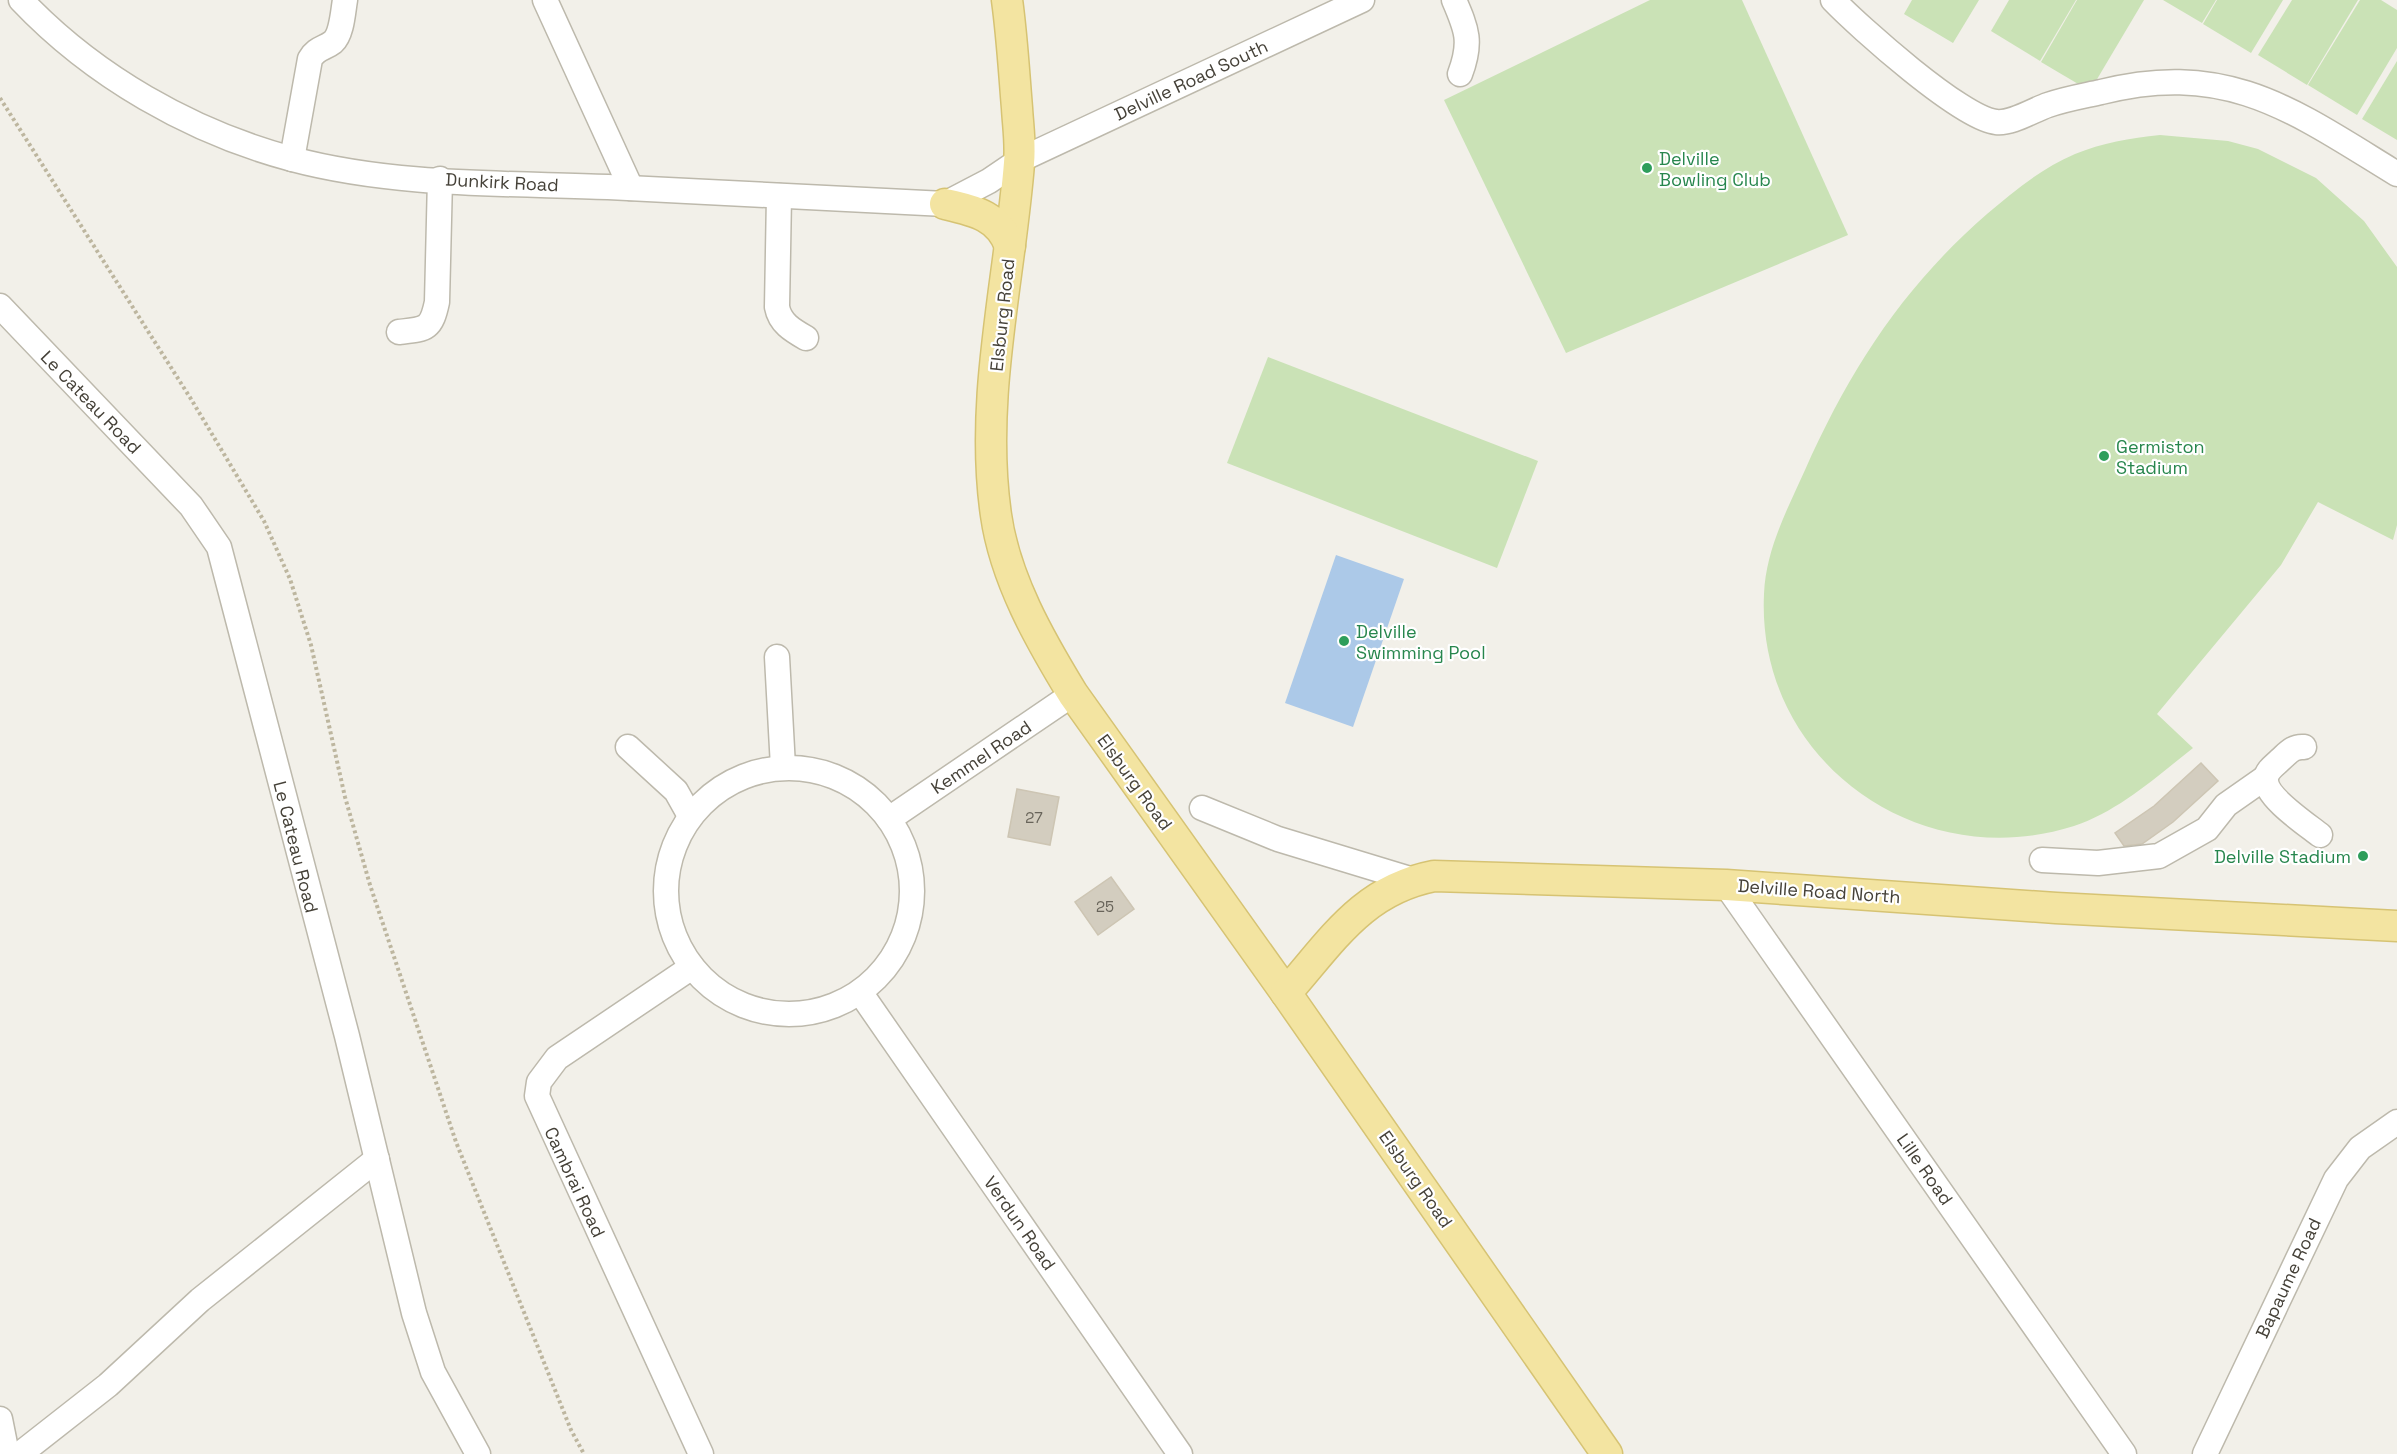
<svg xmlns="http://www.w3.org/2000/svg" width="2397" height="1454" font-family="'Space Grotesk',sans-serif">
  <style>
    .green { fill: #cae2b6 }
    .water { fill: #acc9e8 }
    .building { fill: #d3cdbf; stroke: #cdc5b3; stroke-width: 1.5 }
    .lines { fill: none; stroke-linecap: round; stroke-linejoin: round }
    .minor-casing { stroke: #bdb9ac; stroke-width: 27 }
    .major-casing { stroke: #d6c373; stroke-width: 33 }
    .path { stroke: #bdb69f; stroke-width: 4; stroke-dasharray: 3 3; stroke-linecap: butt }
    .minor { stroke: #fff; stroke-width: 24 }
    .major { stroke: #f3e4a1; stroke-width: 30 }
    .leisure-dot { fill: #2e9e5b; stroke: #fff; stroke-width: 2 }
    .labels { text-anchor: middle; dominant-baseline: central; stroke-width: 4.5; stroke-linejoin: round; paint-order: stroke }
    .number-label { font-size: 15px; fill: #68645a }
    .street-label { font-size: 18px; fill: #454138; stroke: #fff }
    .leisure-label { font-size: 18px; fill: #27864d; stroke: #fff; text-anchor: start }
  </style>
  <rect width="100%" height="100%" fill="#f2f0e9"/>
  <g class="green">
    <polygon points="1650,0 1742,0 1848,235 1566,353 1444,100"/>
    <polygon points="1912,0 1979,0 1953,43 1904,14"/>
    <polygon points="2009,0 2076,0 2040,61 1991,31"/>
    <polygon points="2077,0 2144,0 2090,91 2041,62"/>
    <polygon points="2163,0 2216,0 2202,23"/>
    <polygon points="2217,0 2283,0 2251,53 2203,24"/>
    <polygon points="2292,0 2358,0 2307,85 2258,55"/>
    <polygon points="2360,0 2381,0 2397,10 2397,48 2357,115 2308,85"/>
    <polygon points="2397,61 2397,140 2362,119"/>
    <path d="M2160,135l68,6 30,8 58,29 48,43 33,46v258l-4,15 -75,-38 -37,63 -124,149 36,34c-37,29 -74,63 -119,78 -156,50 -318,-66 -310,-232 2,-45 23,-84 41,-124 45,-101 98,-183 182,-256 27,-23 55,-46 88,-60 27,-11 55,-16 85,-19z"/>
    <polygon points="1268,357 1538,461 1497,568 1227,463"/>
  </g>
  <polygon class="water" points="1336,555 1404,579 1353,727 1285,703"/>
  <g class="building">
    <polygon points="2201,763 2218,781 2173,822 2142,844 2124,846 2115,833 2154,806"/>
    <polygon points="1017,789 1059,797 1050,845 1008,837"/>
    <polygon points="1111,877 1134,909 1098,935 1075,902"/>
  </g>
  <g class="lines">
    <g class="minor-casing">
      <g id="minor">
        <path d="M21,0c72,76 170,132 271,159 101,27 212,24 316,28 113,5 225,11 337,17l44,-23 31,-21 342,-160"/>
        <polyline points="545,0 631,188"/>
        <path d="M1454,0c13,30 18,42 6,74"/>
        <path d="M1833,0c26,27 129,119 163,122 16,2 37,-12 52,-17 17,-6 35,-9 53,-13 127,-32 193,19 296,82"/>
        <path d="M292,159l18,-100c6,-11 14,-10 23,-17 9,-8 10,-31 12,-42"/>
        <path d="M779,196l-2,111c3,16 15,23 29,31"/>
        <polyline points="0,306 191,506 219,547 347,1036 414,1313 433,1372 478,1454"/>
        <path d="M399,332c27,-3 32,-2 38,-30l3,-123"/>
        <polyline points="777,657 783,767"/>
        <polyline points="628,747 676,791 690,816"/>
        <path d="M2304,747c-11,-1 -16,6 -24,13 -5,5 -13,10 -14,18 -2,18 40,46 54,57"/>
        <circle cx="789" cy="891" r="123"/>
        <polyline points="1202,808 1278,839 1413,880"/>
        <polyline points="889,819 1073,694"/>
        <polyline points="2042,860 2098,863 2159,856 2207,829 2226,805 2266,777"/>
        <polyline points="1726,885 2124,1454"/>
        <polyline points="692,967 557,1058 539,1082 537,1096 701,1454"/>
        <polyline points="860,992 1180,1454"/>
        <polyline points="0,1419 7,1454"/>
        <polyline points="20,1454 108,1385 200,1300 377,1159"/>
        <polyline points="2205,1454 2336,1179 2360,1148 2397,1122"/>
      </g>
    </g>
    <g class="major-casing">
      <g id="major">
        <path d="M1007,0c5,36 7,72 10,108 1,18 4,37 2,55 -9,116 -40,235 -23,352 9,64 44,125 77,179l213,299 321,461"/>
        <path d="M945,204c30,7 54,12 65,42"/>
        <path d="M1286,993c46,-52 76,-103 148,-117l292,9 330,23 341,18"/>
      </g>
    </g>
    <polyline class="path" points="0,98 191,399 264,521 290,579 311,645 345,797 370,885 456,1142 571,1430 584,1454"/>
    <use href="#minor" class="minor"/>
    <use href="#major" class="major"/>
  </g>
  <g class="leisure-dot">
    <circle cx="1647" cy="168" r="6"/>
    <circle cx="2104" cy="456" r="6"/>
    <circle cx="1344" cy="641" r="6"/>
    <circle cx="2363" cy="856" r="6"/>
  </g>
  <g class="labels">
    <g class="number-label">
      <text x="1034" y="817">27</text>
      <text x="1105" y="906">25</text>
    </g>
    <g class="street-label">
      <text transform="translate(1191 80) rotate(-25)">Delville Road South</text>
      <text transform="translate(502 182) rotate(3)">Dunkirk Road</text>
      <text transform="translate(1002 315) rotate(-84)">Elsburg Road</text>
      <text transform="translate(91 402) rotate(46)">Le Cateau Road</text>
      <text transform="translate(981 757) rotate(-34)">Kemmel Road</text>
      <text transform="translate(1135 782) rotate(54)">Elsburg Road</text>
      <text transform="translate(296 847) rotate(76)">Le Cateau Road</text>
      <text transform="translate(1819 891) rotate(4)">Delville Road North</text>
      <text transform="translate(1925 1169) rotate(55)">Lille Road</text>
      <text transform="translate(1416 1179) rotate(55)">Elsburg Road</text>
      <text transform="translate(575 1182) rotate(65)">Cambrai Road</text>
      <text transform="translate(1020 1223) rotate(55)">Verdun Road</text>
      <text transform="translate(2288 1278) rotate(-65)">Bapaume Road</text>
    </g>
    <g class="leisure-label">
      <text x="1659" y="158">Delville<tspan x="1659" dy="21">Bowling Club</tspan></text>
      <text x="2116" y="446">Germiston<tspan x="2116" dy="21">Stadium</tspan></text>
      <text x="1356" y="631">Delville<tspan x="1356" dy="21">Swimming Pool</tspan></text>
      <text x="2351" y="856" text-anchor="end">Delville Stadium</text>
    </g>
  </g>
</svg>
